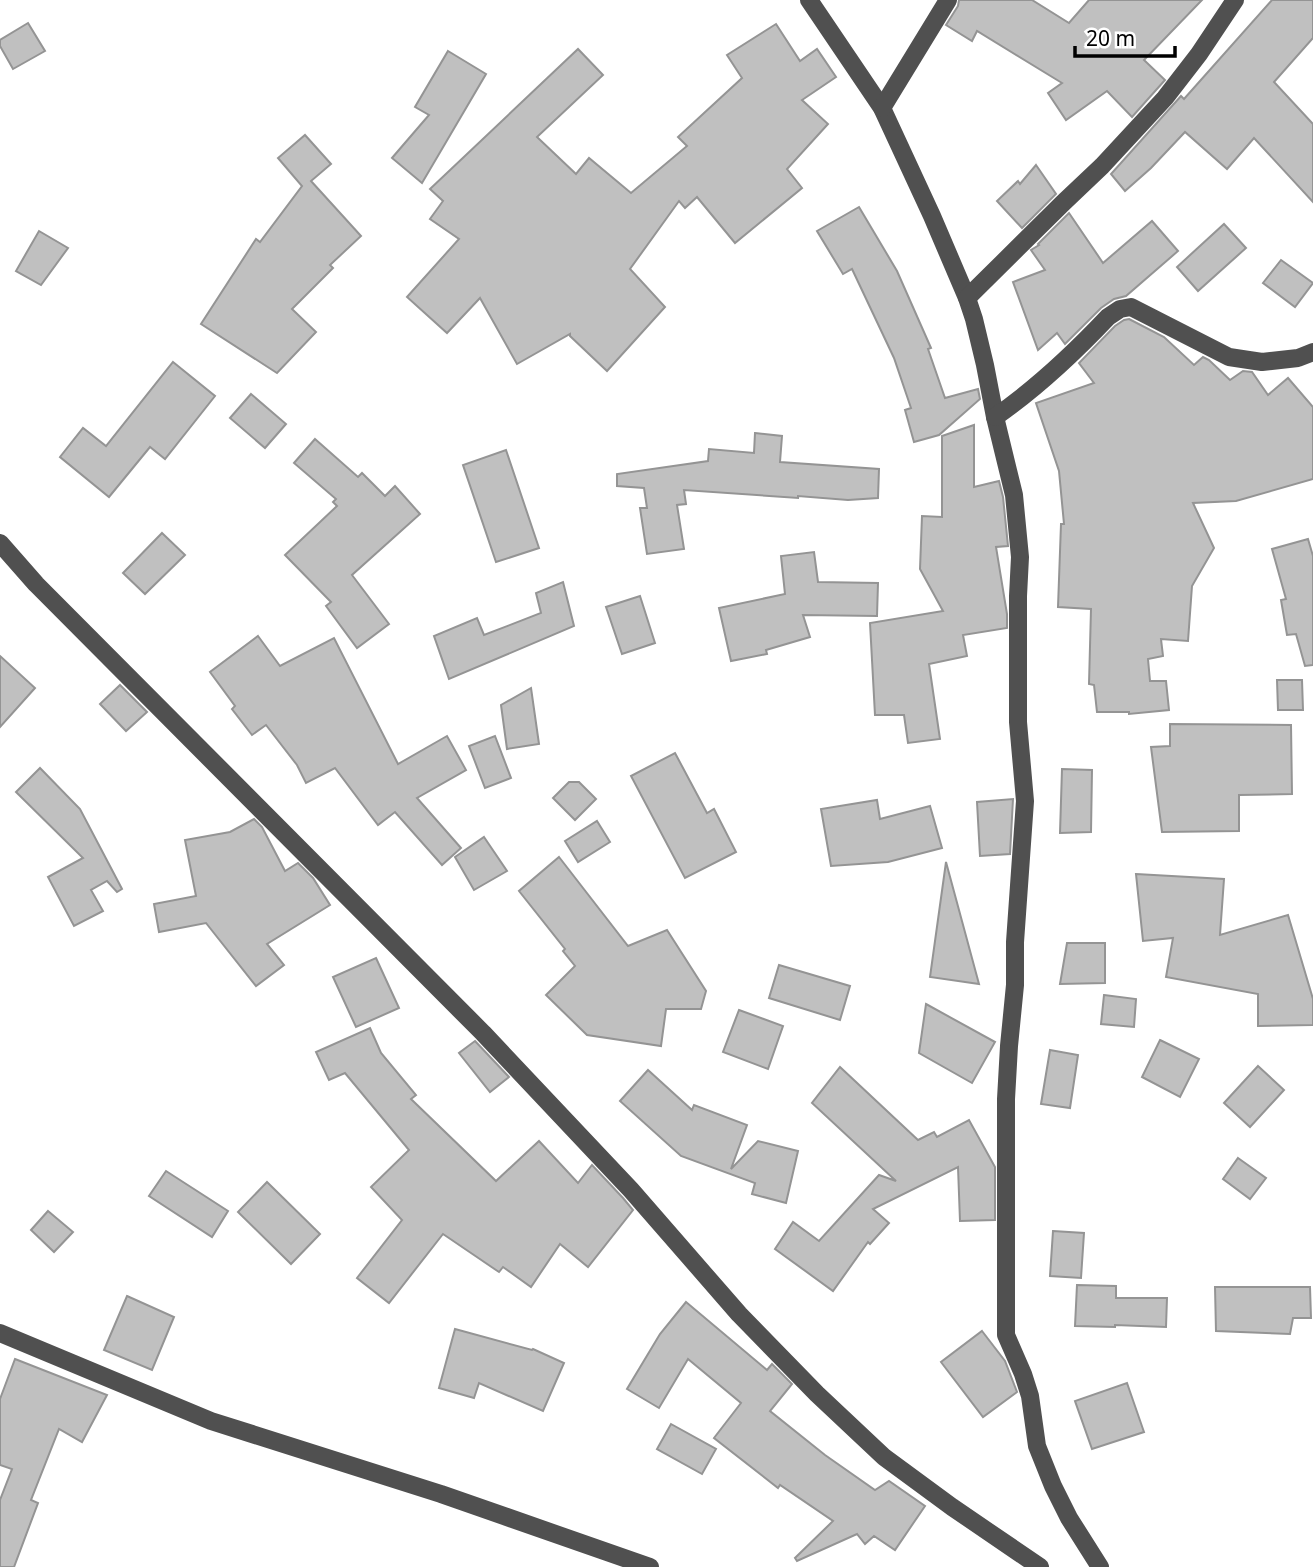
<svg xmlns="http://www.w3.org/2000/svg" width="1313" height="1567" font-family="'Noto Sans',sans-serif">
  <style>
    .building { fill: #c0c0c0; stroke: #949494; stroke-width: 2 }
    .lines { fill: none; stroke-linecap: round; stroke-linejoin: round }
    .minor { stroke: #505050; stroke-width: 18 }
  </style>
  <rect width="100%" height="100%" fill="#fff"/>
  <g class="building">
    <polygon points="959,0 1032,0 1069,23 1089,0 1202,0 1144,60 1165,80 1132,117 1107,91 1066,120 1048,93 1062,83 977,31 972,41 946,25 958,6"/>
    <polygon points="1272,0 1313,0 1313,38 1274,82 1313,124 1313,202 1254,138 1227,169 1185,132 1151,168 1125,191 1111,174 1181,96 1184,99"/>
    <polygon points="28,23 45,51 13,69 0,46 0,40"/>
    <polygon points="776,24 800,61 817,49 836,77 802,100 828,124 787,169 802,188 735,243 697,197 685,208 679,201 630,269 665,307 607,371 570,336 570,334 517,364 480,298 447,333 407,297 459,239 430,219 443,201 430,189 578,49 603,75 537,137 576,174 589,158 631,193 687,146 678,137 742,78 727,55"/>
    <polygon points="448,51 486,74 422,183 392,158 429,115 415,107"/>
    <polygon points="305,135 331,164 311,181 361,236 330,265 333,268 292,309 316,332 277,373 201,324 256,239 260,242 302,186 278,158"/>
    <polygon points="1036,165 1056,194 1022,228 997,201 1018,181 1020,184"/>
    <polygon points="859,207 897,271 931,348 928,349 945,398 978,389 980,399 939,435 914,442 905,410 911,408 894,358 852,269 843,274 817,231"/>
    <polygon points="1069,213 1103,263 1152,221 1178,251 1126,296 1114,299 1101,308 1065,344 1057,333 1038,350 1013,282 1045,270 1031,250 1039,245 1038,244"/>
    <polygon points="1224,224 1246,248 1198,291 1177,267"/>
    <polygon points="39,231 68,248 41,285 16,271"/>
    <polygon points="1281,260 1313,283 1295,307 1263,283"/>
    <polygon points="1129,319 1164,337 1194,365 1203,357 1209,360 1230,380 1243,371 1252,372 1268,395 1288,378 1313,407 1313,479 1236,501 1193,503 1214,548 1192,586 1188,641 1161,639 1163,656 1148,659 1150,681 1166,681 1169,710 1129,714 1129,712 1097,712 1094,685 1089,684 1091,609 1058,607 1061,524 1064,524 1059,471 1036,403 1094,383 1079,363 1115,326 1124,320"/>
    <polygon points="173,362 215,396 165,459 150,447 109,497 60,457 83,428 106,446"/>
    <polygon points="251,394 286,424 265,448 230,418"/>
    <polygon points="974,425 974,487 999,481 1003,497 1008,546 996,547 1007,614 1007,628 963,635 967,656 929,664 940,739 908,743 904,715 875,715 870,623 943,611 920,569 922,516 942,517 942,436"/>
    <polygon points="755,433 782,436 780,462 879,469 878,498 848,500 798,496 798,498 684,490 686,504 677,505 684,549 647,554 640,508 647,508 644,488 617,486 617,474 708,461 709,449 754,453"/>
    <polygon points="315,439 358,477 362,473 385,496 395,486 420,514 352,575 389,624 357,648 326,606 331,602 285,555 337,506 333,502 336,499 294,463"/>
    <polygon points="506,450 539,548 496,562 463,465"/>
    <polygon points="162,533 185,555 145,594 123,573"/>
    <polygon points="1308,539 1313,556 1313,665 1305,666 1296,634 1287,635 1281,600 1286,599 1272,549"/>
    <polygon points="814,552 818,582 878,583 877,616 803,615 810,637 766,650 767,654 731,661 719,608 785,594 781,556"/>
    <polygon points="563,582 574,626 449,679 434,636 477,618 484,635 541,613 536,593"/>
    <polygon points="640,596 655,643 622,654 606,607"/>
    <polygon points="258,636 280,666 334,638 398,764 447,736 466,770 417,798 461,848 442,865 395,812 378,825 335,768 306,783 297,765 266,725 252,735 232,709 235,706 210,672"/>
    <polygon points="0,656 35,688 0,727"/>
    <polygon points="1277,680 1302,680 1303,710 1278,710"/>
    <polygon points="120,685 147,712 126,731 100,704"/>
    <polygon points="531,688 539,744 507,749 501,705"/>
    <polygon points="1170,724 1291,725 1292,794 1239,795 1239,831 1162,832 1151,747 1170,746"/>
    <polygon points="495,736 511,778 485,788 469,746"/>
    <polygon points="675,753 707,813 714,809 736,852 685,878 631,776"/>
    <polygon points="40,768 80,809 122,889 117,892 107,881 91,890 103,911 74,926 48,877 83,858 16,792"/>
    <polygon points="1062,769 1092,770 1091,832 1060,833"/>
    <polygon points="569,782 579,782 596,799 575,820 553,798"/>
    <polygon points="1013,799 1010,854 980,856 977,802"/>
    <polygon points="877,800 880,819 930,806 942,848 888,862 831,866 821,809"/>
    <polygon points="254,819 262,827 285,871 298,863 313,878 330,905 267,944 284,965 256,986 206,923 159,932 154,904 196,896 185,840 230,832"/>
    <polygon points="597,821 610,842 578,862 565,841"/>
    <polygon points="484,837 507,871 474,890 455,857"/>
    <polygon points="559,857 628,946 667,930 706,991 701,1009 666,1009 661,1046 587,1035 546,995 575,966 563,951 565,949 519,891"/>
    <polygon points="946,862 979,984 930,977"/>
    <polygon points="1136,874 1224,879 1220,935 1288,915 1313,999 1313,1025 1258,1026 1258,994 1166,977 1173,938 1143,941"/>
    <polygon points="1067,943 1105,943 1105,983 1060,984"/>
    <polygon points="376,958 399,1008 356,1027 333,977"/>
    <polygon points="779,965 850,986 840,1020 769,998"/>
    <polygon points="1104,995 1136,999 1134,1027 1101,1024"/>
    <polygon points="926,1004 995,1042 972,1083 919,1053"/>
    <polygon points="739,1010 783,1026 768,1069 723,1052"/>
    <polygon points="370,1028 381,1053 416,1095 411,1099 496,1181 539,1141 578,1183 592,1165 623,1198 633,1210 588,1267 560,1244 531,1287 503,1267 499,1272 443,1234 389,1303 357,1278 402,1220 371,1187 409,1150 345,1073 329,1080 316,1052"/>
    <polygon points="1160,1040 1199,1059 1180,1097 1142,1077"/>
    <polygon points="475,1041 509,1077 490,1092 459,1053"/>
    <polygon points="1050,1050 1078,1055 1070,1108 1041,1104"/>
    <polygon points="1258,1066 1284,1090 1250,1127 1224,1103"/>
    <polygon points="840,1067 918,1140 934,1132 937,1137 969,1120 995,1167 995,1220 960,1221 958,1167 873,1209 889,1223 870,1244 868,1242 833,1291 775,1249 793,1222 819,1241 879,1175 896,1181 812,1103"/>
    <polygon points="648,1070 692,1110 694,1105 747,1125 731,1169 758,1141 798,1151 786,1203 752,1194 755,1183 681,1156 620,1101"/>
    <polygon points="1238,1158 1266,1178 1250,1199 1223,1179"/>
    <polygon points="166,1171 228,1211 212,1237 149,1196"/>
    <polygon points="267,1182 320,1234 291,1264 238,1212"/>
    <polygon points="48,1211 73,1232 54,1252 31,1230"/>
    <polygon points="1053,1231 1084,1233 1081,1278 1050,1276"/>
    <polygon points="1077,1285 1116,1286 1116,1298 1167,1298 1166,1327 1115,1325 1115,1327 1075,1326"/>
    <polygon points="1215,1287 1310,1287 1311,1318 1293,1318 1290,1334 1216,1331"/>
    <polygon points="127,1296 174,1317 152,1370 104,1350"/>
    <polygon points="686,1302 767,1370 772,1364 792,1384 770,1411 825,1455 875,1490 889,1481 925,1506 895,1550 874,1536 865,1544 857,1534 797,1561 795,1558 833,1521 780,1485 778,1488 714,1438 741,1403 688,1359 659,1408 627,1389 660,1334"/>
    <polygon points="455,1329 532,1350 533,1349 564,1363 543,1411 479,1383 474,1398 439,1388"/>
    <polygon points="982,1331 1005,1361 1017,1392 983,1417 941,1362"/>
    <polygon points="15,1359 107,1395 82,1442 59,1429 31,1500 38,1503 14,1567 0,1567 0,1500 12,1469 0,1465 0,1399"/>
    <polygon points="1127,1383 1144,1432 1092,1449 1075,1401"/>
    <polygon points="671,1424 716,1449 702,1474 657,1449"/>
  </g>
  <g class="lines">
    <g class="minor">
      <polyline points="809,0 882,108 932,216 967,298 974,319 985,365 995,417 1014,495 1020,557 1018,596 1018,722 1025,801 1015,942 1015,985 1009,1046 1006,1099 1006,1335 1023,1374 1030,1396 1037,1446 1053,1486 1069,1518 1100,1567"/>
      <polyline points="882,108 948,0"/>
      <polyline points="967,298 1063,203 1102,166 1165,98 1199,54 1235,0"/>
      <path d="M995,417c42,-29 78,-63 113,-100l12,-8 11,-2 98,50 33,5 36,-4 15,-6"/>
      <polyline points="0,543 36,584 483,1033 631,1190 739,1314 817,1394 884,1457 952,1507 1040,1567"/>
      <polyline points="0,1333 211,1421 441,1494 650,1567"/>
    </g>
  </g>
  <path d="M1075 46v10h100v-10" fill="none" stroke="#000000" stroke-width="3.5"/>
  <text x="1086" y="46" font-size="21" fill="#000000" stroke="#ffffff" stroke-width="5" paint-order="stroke">20 m</text>
</svg>
